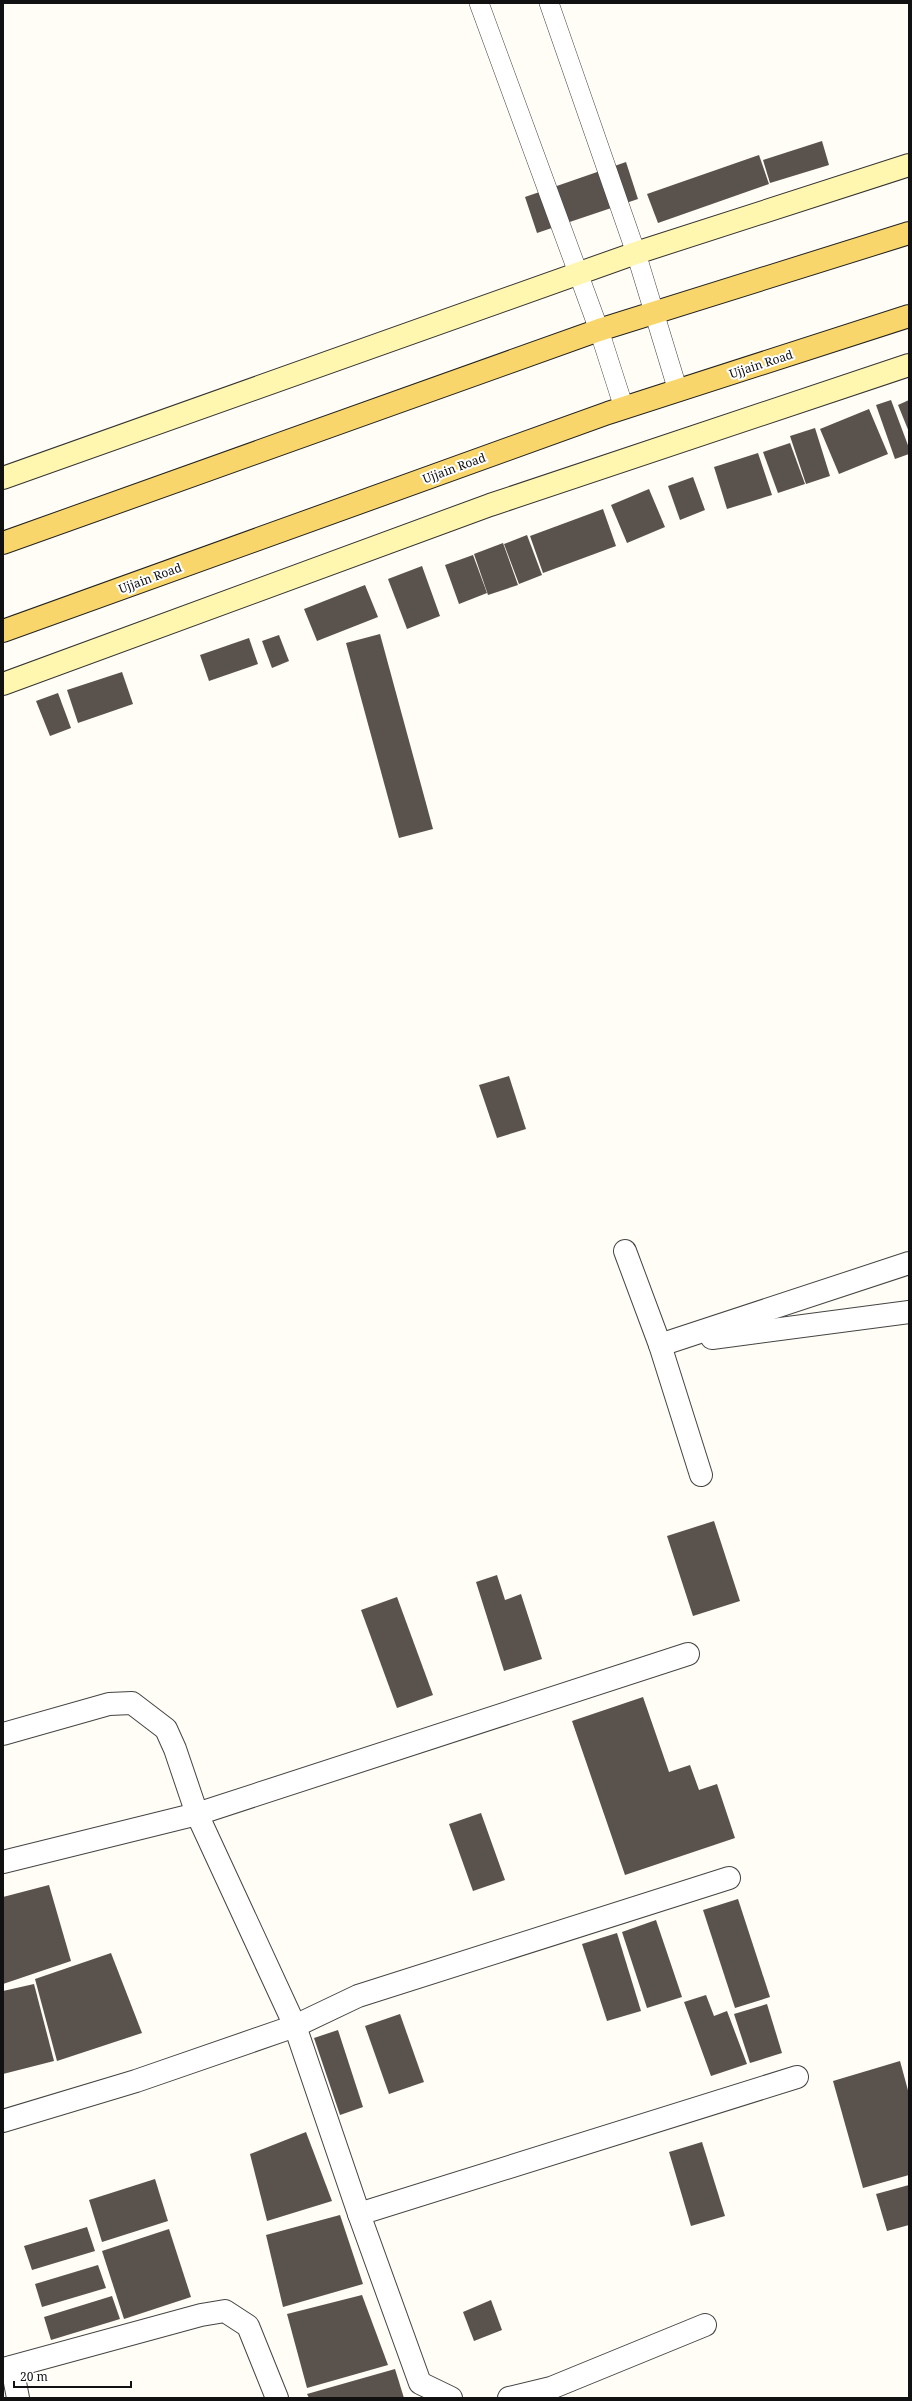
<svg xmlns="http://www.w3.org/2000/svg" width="912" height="2401" font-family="'Noto Serif',serif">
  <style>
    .building { fill: #5a524d }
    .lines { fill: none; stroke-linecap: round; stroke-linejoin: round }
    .lane-casing { stroke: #444; stroke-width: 20 }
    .street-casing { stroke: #444; stroke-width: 24 }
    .secondary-casing { stroke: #333; stroke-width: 24 }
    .primary-casing { stroke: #222; stroke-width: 24 }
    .lane { stroke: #fff; stroke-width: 19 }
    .street { stroke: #fff; stroke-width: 22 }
    .secondary { stroke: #fff6b0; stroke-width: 22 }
    .primary { stroke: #f9d66b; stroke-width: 22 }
    .labels { text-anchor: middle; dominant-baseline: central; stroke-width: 4; stroke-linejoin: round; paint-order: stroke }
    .street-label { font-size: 12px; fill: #111; stroke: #fff }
  </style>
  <rect width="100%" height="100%" fill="#fffdf5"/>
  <g class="building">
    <polygon points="822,141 829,165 770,183 763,160"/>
    <polygon points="759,155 769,184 658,223 647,194"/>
    <polygon points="626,162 638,199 537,233 525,197"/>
    <polygon points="891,400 909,448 909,454 895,459 876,405"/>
    <polygon points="909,400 909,432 898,405"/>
    <polygon points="869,409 888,454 839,474 820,429"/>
    <polygon points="815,428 830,476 806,484 790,436"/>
    <polygon points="790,443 805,484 778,493 763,452"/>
    <polygon points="758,453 772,495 727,509 714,467"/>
    <polygon points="693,477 705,510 680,520 668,486"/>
    <polygon points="649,489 665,527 627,543 611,505"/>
    <polygon points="603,509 616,546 543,573 530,536"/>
    <polygon points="527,535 542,575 519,584 504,544"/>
    <polygon points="503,543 518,585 488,595 474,554"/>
    <polygon points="473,555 487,593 459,604 445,565"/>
    <polygon points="422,566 440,616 407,629 388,579"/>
    <polygon points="365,585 378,617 317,641 304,609"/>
    <polygon points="380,634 433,829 399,838 346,643"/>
    <polygon points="279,635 289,661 272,668 262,641"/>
    <polygon points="249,638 258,664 209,681 200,655"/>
    <polygon points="122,672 133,704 78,723 67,690"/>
    <polygon points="58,693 71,728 50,736 36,701"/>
    <polygon points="509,1076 526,1129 497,1138 479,1085"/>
    <polygon points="714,1521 740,1601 693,1616 667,1536"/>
    <polygon points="497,1575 505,1600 521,1594 542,1659 504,1671 476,1582"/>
    <polygon points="397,1597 433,1695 397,1708 361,1610"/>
    <polygon points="643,1697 669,1772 690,1765 699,1790 717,1784 735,1838 625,1875 572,1721"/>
    <polygon points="481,1813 505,1880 473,1891 449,1824"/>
    <polygon points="49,1885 71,1961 3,1984 3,1897"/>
    <polygon points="738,1899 770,1997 735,2008 703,1910"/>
    <polygon points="656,1920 682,1997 647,2008 622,1932"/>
    <polygon points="617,1933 641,2011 607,2021 582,1944"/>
    <polygon points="111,1953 142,2033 57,2061 35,1979"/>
    <polygon points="34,1984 54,2061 3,2074 3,1991"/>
    <polygon points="706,1995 714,2016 727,2011 747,2064 711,2076 684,2002"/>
    <polygon points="767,2004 782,2053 750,2063 734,2014"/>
    <polygon points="400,2014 424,2082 389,2094 365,2026"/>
    <polygon points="338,2030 363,2107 340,2115 314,2038"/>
    <polygon points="900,2061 909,2094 909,2175 863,2188 833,2081"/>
    <polygon points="306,2132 332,2201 267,2221 250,2154"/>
    <polygon points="702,2142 725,2216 691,2226 669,2152"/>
    <polygon points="155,2179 168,2221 102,2242 89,2200"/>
    <polygon points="909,2185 909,2225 887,2231 876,2194"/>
    <polygon points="340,2215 363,2284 283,2307 266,2235"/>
    <polygon points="87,2227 95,2251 32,2270 24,2246"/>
    <polygon points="169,2229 191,2297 124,2319 102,2251"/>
    <polygon points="98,2265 106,2288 42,2307 35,2284"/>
    <polygon points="362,2295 388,2365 307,2388 287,2314"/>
    <polygon points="112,2296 120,2319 51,2340 44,2317"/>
    <polygon points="491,2300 502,2330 474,2341 463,2312"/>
    <polygon points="395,2369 404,2398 309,2398 307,2394"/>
  </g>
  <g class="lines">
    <g class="lane-casing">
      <g id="lane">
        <polyline points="479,3 599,330 624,408"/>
        <polyline points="549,3 636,253 678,391"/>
      </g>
    </g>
    <g class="street-casing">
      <g id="street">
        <polyline points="625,1251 660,1345 701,1475"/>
        <polyline points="712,1338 909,1312"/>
        <polyline points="660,1345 909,1263"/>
        <polyline points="3,1734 109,1704 132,1703 166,1729 175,1749 197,1814 688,1654"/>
        <polyline points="3,1862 197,1814 295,2026 359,2214"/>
        <polyline points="3,2121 136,2081 295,2026 358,1996 729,1878"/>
        <polyline points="12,2367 18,2398"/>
        <polyline points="3,2369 201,2315 225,2311 248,2326 277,2398"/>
        <polyline points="451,2398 420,2383 359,2214 797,2077"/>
        <polyline points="509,2398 551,2388 705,2325"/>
      </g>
    </g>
    <g class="secondary-casing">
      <g id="secondary">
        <polyline points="3,478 636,253 909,165"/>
        <polyline points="3,684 490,505 909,365"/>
      </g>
    </g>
    <g class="primary-casing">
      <g id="primary">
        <polyline points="3,543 599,330 909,233"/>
        <polyline points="3,631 608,413 909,316"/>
      </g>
    </g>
    <use href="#lane" class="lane"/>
    <use href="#street" class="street"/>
    <use href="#secondary" class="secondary"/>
    <use href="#primary" class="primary"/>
  </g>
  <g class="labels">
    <g class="street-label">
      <text transform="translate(761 364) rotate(-18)">Ujjain Road</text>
      <text transform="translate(454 468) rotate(-20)">Ujjain Road</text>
      <text transform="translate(150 578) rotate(-20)">Ujjain Road</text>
    </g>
  </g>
  <rect width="912" height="2401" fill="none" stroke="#111111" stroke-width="8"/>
  <path d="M14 2381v6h117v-6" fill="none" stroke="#111111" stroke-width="2"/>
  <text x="20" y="2381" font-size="12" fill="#111111" stroke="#ffffff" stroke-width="3" paint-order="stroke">20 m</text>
</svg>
